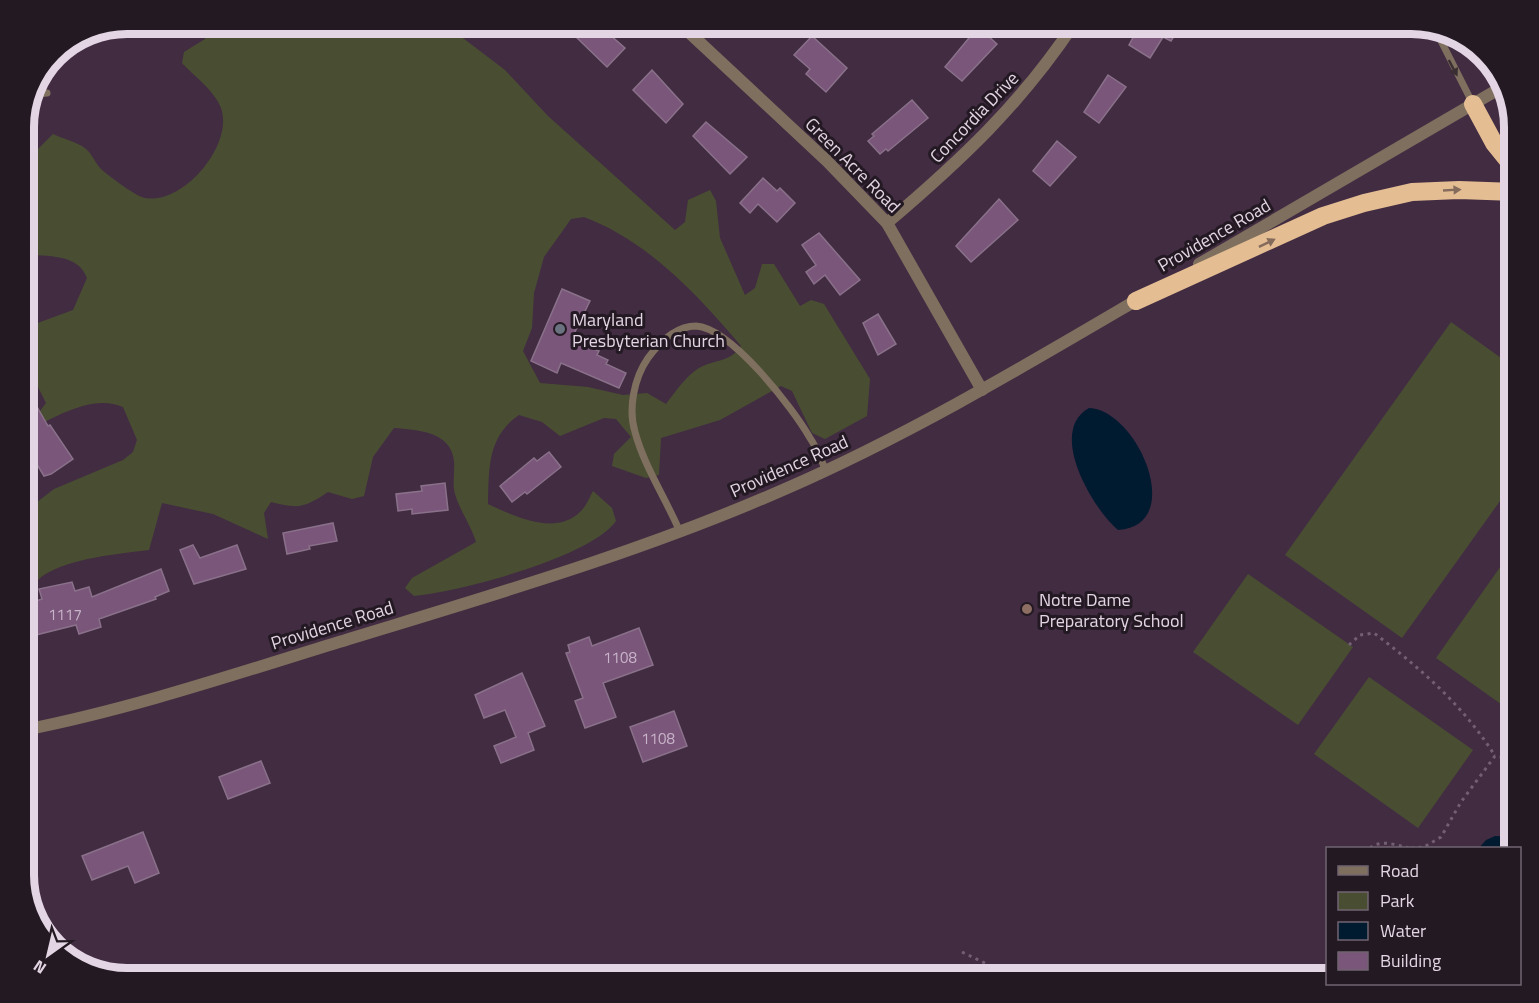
<svg xmlns="http://www.w3.org/2000/svg" width="1539" height="1003" font-family="'Titillium Web',sans-serif">
  <style>
    .green { fill: #494e32; fill-rule: evenodd }
    .water { fill: #001a30 }
    .building { fill: #7a567a; stroke: #8a718a; stroke-width: 1.5 }
    .lines { fill: none; stroke-linecap: round; stroke-linejoin: round }
    .path { stroke: #735f73; stroke-width: 3; stroke-dasharray: 3 4.5; stroke-linecap: butt }
    .service { stroke: #7f6f5e; stroke-width: 7 }
    .minor { stroke: #7f6f5e; stroke-width: 12 }
    .tertiary { stroke: #7f6f5e; stroke-width: 12 }
    .motorway { stroke: #e4bd93; stroke-width: 18 }
    .oneway { fill: #3a2e32 }
    .oneway2 { fill: #846b5b }
    .worship-dot { fill: #6b7280; stroke: #231923; stroke-width: 2 }
    .education-dot { fill: #8d6e63; stroke: #231923; stroke-width: 2 }
    .labels { text-anchor: middle; dominant-baseline: central; stroke-width: 6; stroke-linejoin: round; paint-order: stroke }
    .number-label { font-size: 15px; fill: #c9b5c9 }
    .street-label { font-size: 18px; fill: #e3d5e3; stroke: #231923 }
    .poi-label { font-size: 18px; fill: #e3d5e3; stroke: #231923; text-anchor: start }
    .rim { fill: none; stroke: #e3d5e3; stroke-width: 8 }
  </style>
  <rect width="100%" height="100%" fill="#422c42"/>
  <g class="green">
    <path d="M208,24h243l4,8 50,38 43,46 127,114 10,-8 3,-22 22,-10 6,11 4,37 25,57 10,-7 7,-24h12l26,42 11,-6 13,4 46,75 -3,37 -42,23 -13,-6 -20,-42 -11,-5 -61,34 -59,18 -2,37 -13,3 -34,-12 2,-12 17,-17 -15,-18 -12,-1 -44,18 -18,-14 -23,-7c-32,22 -30,54 -31,89 26,12 68,33 93,7 5,-5 9,-14 12,-20l19,17 4,13c-25,36 -157,71 -202,75l-9,-8 7,-10 64,-36c-5,-17 -16,-31 -21,-48 -3,-10 0,-22 -1,-33 -3,-30 -37,-31 -60,-33l-21,29 -9,39 -12,3 -24,-7c-24,16 -29,17 -57,10l-7,11 4,26 -55,-25 -51,-11 -13,47c-32,4 -78,8 -105,25 -8,5 -13,14 -20,20v-83l30,-23 69,-29 10,-8 4,-12 -14,-33c-32,-14 -70,12 -99,25l22,-29 -22,-44v-31l49,-18 14,-32c-9,-25 -40,-21 -63,-24v-71l12,-32 17,-17c10,5 25,8 33,15 6,5 9,13 14,19 7,7 37,29 45,30 39,7 89,-54 76,-90 -6,-17 -27,-32 -39,-45l2,-11 21,-13zM584,217c64,24 114,78 157,129 -11,17 -26,13 -42,22 -14,9 -23,23 -33,36l-19,-11 -24,2 -35,-8 -48,-4 -17,-32 9,-23 2,-35 10,-36 27,-38z"/>
    <polygon points="1451,322 1515,368 1515,480 1402,638 1285,555"/>
    <polygon points="1515,546 1515,714 1436,658"/>
    <polygon points="1248,574 1353,647 1298,725 1193,652"/>
    <polygon points="1369,677 1473,750 1418,828 1314,754"/>
  </g>
  <g class="water">
    <path d="M1089,408c49,2 98,118 29,122 -26,-22 -71,-99 -29,-122z"/>
    <polygon points="1495,836 1515,837 1515,848 1479,848 1486,840"/>
  </g>
  <g class="building">
    <polygon points="584,24 603,24 612,32 609,34 625,48 607,67 574,35"/>
    <polygon points="1141,24 1171,24 1178,30 1171,41 1163,37 1150,58 1129,45 1139,27 1142,28 1144,25"/>
    <polygon points="978,27 997,44 962,81 945,67"/>
    <polygon points="812,36 847,68 826,92 806,74 810,69 794,55"/>
    <polygon points="652,70 683,104 666,123 633,90"/>
    <polygon points="1108,75 1126,87 1099,123 1084,112"/>
    <polygon points="912,100 928,118 888,151 886,149 880,154 868,141 874,136 872,134"/>
    <polygon points="706,122 747,157 730,174 693,136"/>
    <polygon points="1057,141 1076,157 1050,186 1033,171"/>
    <polygon points="763,178 777,191 780,188 795,203 777,222 758,204 750,213 740,203"/>
    <polygon points="999,199 1018,220 971,262 956,246"/>
    <polygon points="819,233 860,280 840,295 825,275 814,284 806,272 816,265 802,245"/>
    <polygon points="562,289 590,301 571,340 599,351 597,355 608,360 606,364 626,373 619,388 561,363 557,373 531,361"/>
    <polygon points="878,314 896,344 878,355 863,323"/>
    <polygon points="24,384 48,426 50,425 73,459 51,474 44,476 24,443"/>
    <polygon points="549,452 561,467 527,494 525,492 512,502 500,486 534,458 537,461"/>
    <polygon points="445,483 448,510 412,514 412,509 398,511 396,494 422,491 421,486"/>
    <polygon points="333,523 337,541 309,546 310,549 287,554 283,533"/>
    <polygon points="193,545 200,558 237,545 246,569 194,584 180,550"/>
    <polygon points="161,569 169,591 155,597 156,599 99,619 101,627 79,634 76,625 24,638 24,605 42,599 39,589 72,582 75,591 89,587 92,597"/>
    <polygon points="639,628 653,665 603,683 616,717 585,728 575,701 583,698 566,653 570,652 568,645 589,637 592,646"/>
    <polygon points="522,673 545,726 528,733 534,750 501,763 494,746 516,737 505,710 484,718 475,695"/>
    <polygon points="674,711 687,746 643,762 630,727"/>
    <polygon points="261,761 270,783 228,799 219,777"/>
    <polygon points="143,832 159,873 135,883 128,866 92,880 82,856"/>
  </g>
  <g class="lines">
    <g class="path">
      <path d="M1349,645l11,-10 14,-2c46,35 90,73 121,123"/>
      <path d="M1370,848c12,-9 25,-3 39,0"/>
      <polyline points="1411,848 1424,847 1441,837 1461,802 1495,756 1515,759"/>
      <polyline points="962,952 1018,979"/>
    </g>
    <g class="service">
      <polyline points="1436,31 1473,104"/>
      <polyline points="37,94 47,93"/>
      <path d="M680,532c-14,-33 -36,-66 -45,-100 -7,-23 -1,-54 13,-74 11,-15 27,-32 48,-32 35,2 97,82 114,112 7,10 11,22 16,33"/>
    </g>
    <g class="minor">
      <polyline points="680,24 827,161 887,223 982,390"/>
      <path d="M887,223c74,-63 133,-118 187,-199"/>
    </g>
    <g class="tertiary">
      <polyline points="1199,264 1504,86"/>
      <path d="M24,730c107,-21 211,-56 315,-88 150,-46 303,-90 446,-153 124,-54 241,-124 357,-192"/>
    </g>
    <g class="motorway">
      <polyline points="1473,104 1494,143 1515,169"/>
      <polyline points="1136,301 1323,216 1364,203 1412,192 1459,190 1515,192"/>
    </g>
  </g>
  <defs><path id="oneway-solid" d="M-6-.8H1V-3.2L6.5 0L1 3.2V.8H-6Z" transform="scale(1.5)"/></defs>
  <use class="oneway" href="#oneway-solid" transform="translate(1453 68) rotate(62)"/>
  <g class="oneway2">
    <use href="#oneway-solid" transform="translate(1452 190) rotate(-3)"/>
    <use href="#oneway-solid" transform="translate(1267 243) rotate(-26)"/>
  </g>
  <circle class="worship-dot" cx="560" cy="329" r="6"/>
  <circle class="education-dot" cx="1027" cy="609" r="6"/>
  <g class="labels">
    <g class="number-label">
      <text x="65" y="614">1117</text>
      <text x="620" y="657">1108</text>
      <text x="658" y="738">1108</text>
    </g>
    <g class="street-label">
      <text transform="translate(974 117) rotate(-46)">Concordia Drive</text>
      <text transform="translate(853 165) rotate(45)">Green Acre Road</text>
      <text transform="translate(1214 235) rotate(-30)">Providence Road</text>
      <text transform="translate(789 466) rotate(-24)">Providence Road</text>
      <text transform="translate(332 625) rotate(-17)">Providence Road</text>
    </g>
    <g class="poi-label">
      <text x="572" y="319">Maryland<tspan x="572" dy="21">Presbyterian Church</tspan></text>
      <text x="1039" y="599">Notre Dame<tspan x="1039" dy="21">Preparatory School</tspan></text>
    </g>
  </g>
  <path d="M0 0H1539V1003H0ZM127 34H1411A93 93 0 0 1 1504 127V875A93 93 0 0 1 1411 968H127A93 93 0 0 1 34 875V127A93 93 0 0 1 127 34Z" fill="#231923" fill-rule="evenodd"/>
  <path class="rim" d="M127 34H1411A93 93 0 0 1 1504 127V875A93 93 0 0 1 1411 968H127A93 93 0 0 1 34 875V127A93 93 0 0 1 127 34Z"/>
  <rect x="1326" y="847" width="195" height="138" fill="#231923" stroke="#706470" stroke-width="1.5"/>
  <rect x="1338" y="866" width="30" height="9" fill="#7f6f5e" stroke="#706470" stroke-width="1.5"/>
  <text x="1380" y="877" font-size="18" fill="#e3d5e3">Road</text>
  <rect x="1338" y="892" width="30" height="18" fill="#494e32" stroke="#706470" stroke-width="1.5"/>
  <text x="1380" y="907" font-size="18" fill="#e3d5e3">Park</text>
  <rect x="1338" y="922" width="30" height="18" fill="#001a30" stroke="#706470" stroke-width="1.5"/>
  <text x="1380" y="937" font-size="18" fill="#e3d5e3">Water</text>
  <rect x="1338" y="952" width="30" height="18" fill="#7a567a" stroke="#706470" stroke-width="1.5"/>
  <text x="1380" y="967" font-size="18" fill="#e3d5e3">Building</text>
  <g transform="translate(48 955) rotate(214)" stroke="#231923" stroke-width="4.5" paint-order="stroke">
  <path d="M0-4.5L10 22L0 15L-10 22Z" fill="#e3d5e3"/>
  <text y="-9" font-size="16" font-weight="bold" text-anchor="middle" fill="#e3d5e3">N</text>
  </g>
</svg>
